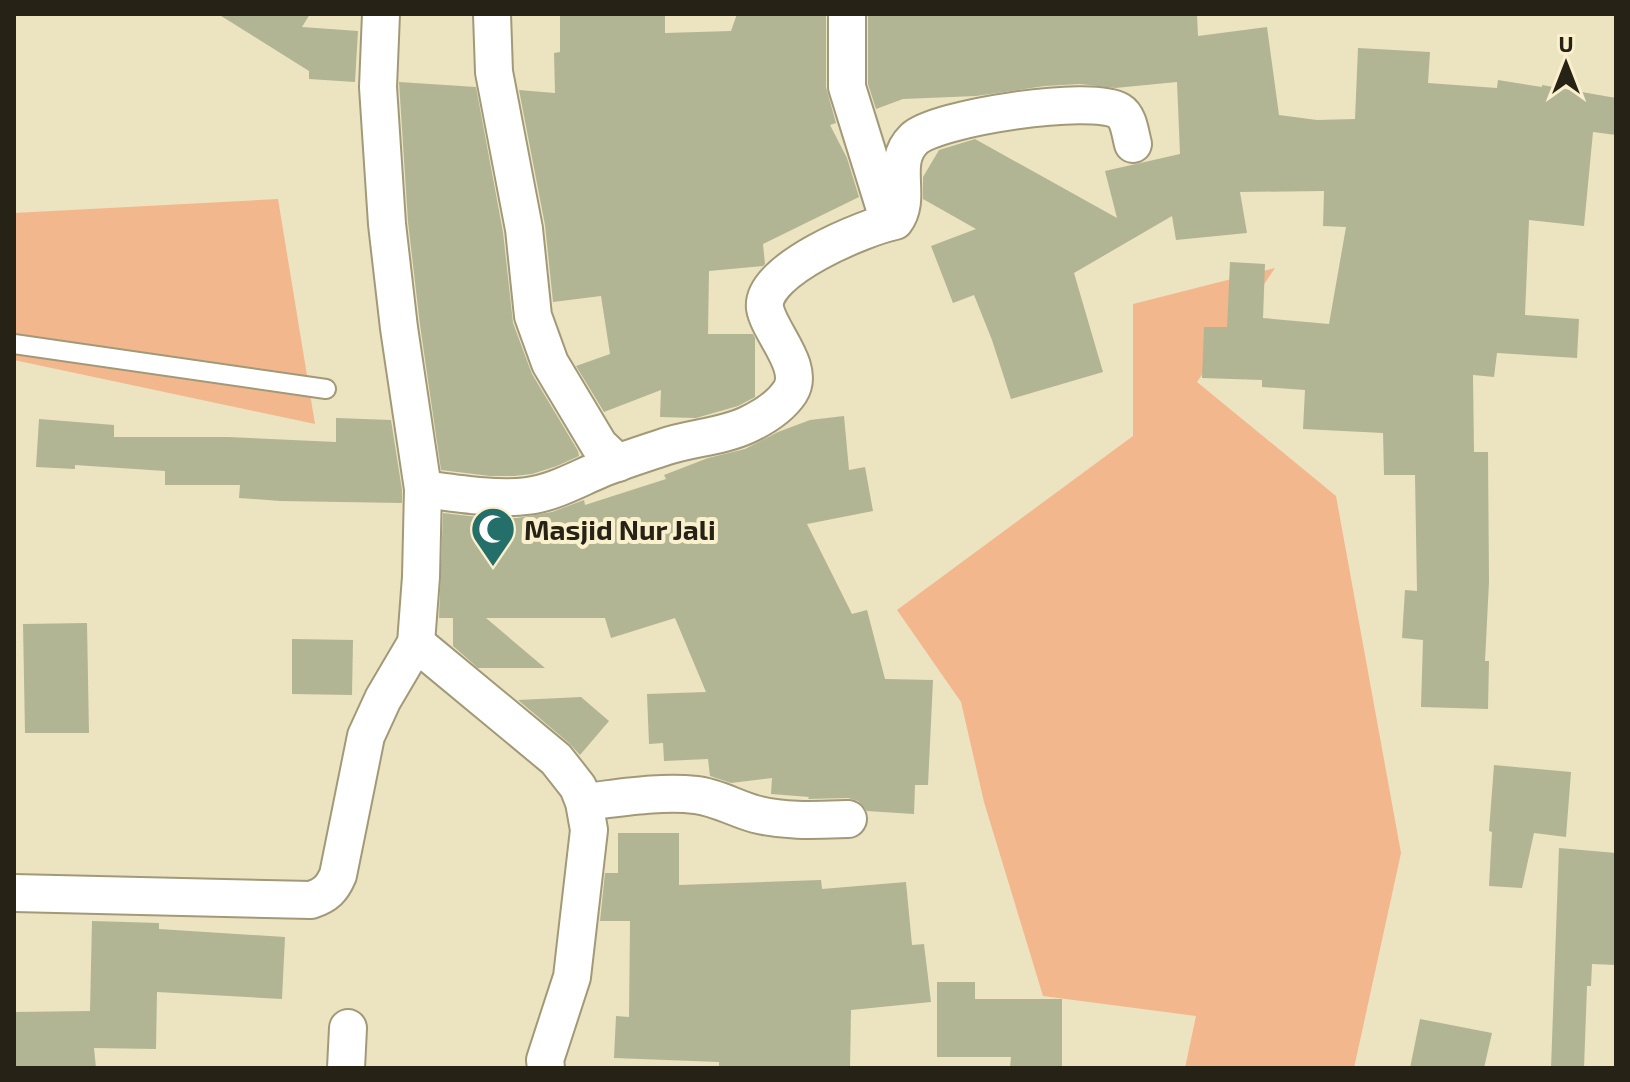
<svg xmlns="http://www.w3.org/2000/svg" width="1630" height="1082" font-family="'Exo 2',sans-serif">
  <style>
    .green { fill: #f3b78d }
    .building { fill: #b1b594 }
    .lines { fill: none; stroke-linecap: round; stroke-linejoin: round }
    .lane-casing { stroke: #a29979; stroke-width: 22 }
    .street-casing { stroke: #a29979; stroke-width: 40 }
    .lane { stroke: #fff; stroke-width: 18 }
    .street { stroke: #fff; stroke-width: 36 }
    .labels { text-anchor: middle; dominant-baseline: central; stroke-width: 8; stroke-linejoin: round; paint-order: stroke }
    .poi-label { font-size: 28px; font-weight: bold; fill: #262215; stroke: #faf0cd; text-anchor: start }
  </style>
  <rect width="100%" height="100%" fill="#ece3c1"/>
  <g class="green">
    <polygon points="278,199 315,424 14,360 14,213"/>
    <polygon points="1275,268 1197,382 1336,496 1401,853 1354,1068 1185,1068 1196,1016 1043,996 984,802 961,702 897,610 1133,436 1133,304"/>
  </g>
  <g class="building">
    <polygon points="218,14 310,14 302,27 358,31 355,82 309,79 309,71"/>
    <polygon points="560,14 665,14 665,33 731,31 737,14 826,14 826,87 836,123 830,125 847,158 859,197 763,244 765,264 763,266 709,271 708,334 753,334 755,338 755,397 738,406 696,418 660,417 661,390 604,412 576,366 610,354 601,296 553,302 545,225 519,90 555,93 554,53 560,52"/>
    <polygon points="868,14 1197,14 1198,36 1267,27 1279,115 1317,120 1355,119 1358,48 1430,52 1428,83 1497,88 1498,80 1542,87 1542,85 1616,98 1616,135 1593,132 1584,226 1529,220 1525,315 1579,319 1577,358 1497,353 1494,377 1473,375 1474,452 1488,452 1489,582 1485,661 1489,661 1488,709 1421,707 1423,640 1402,638 1405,590 1417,591 1415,475 1384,475 1383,433 1303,429 1305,390 1262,387 1262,380 1202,378 1204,327 1227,327 1230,262 1265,264 1263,318 1329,324 1346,227 1323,226 1324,191 1240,192 1247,233 1176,240 1172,216 1074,273 1103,372 1011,399 992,340 974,295 953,303 931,246 976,229 923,199 923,177 939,150 975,139 1117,218 1105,171 1180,154 1177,82 1115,88 1080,84 1045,86 976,96 903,99 876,109 868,84"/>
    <polygon points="399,82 476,87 503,232 513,323 532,374 578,451 579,456 557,466 532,474 514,476 490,476 441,470 420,325 408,222"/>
    <polygon points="844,416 849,470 865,467 873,511 807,524 852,614 867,610 885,679 933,680 928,785 915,785 914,814 867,811 858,801 848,798 808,799 809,797 771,794 772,778 731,783 710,776 708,759 664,761 663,743 649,744 647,694 706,692 675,618 611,638 605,618 486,618 545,668 478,668 453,646 453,618 439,618 443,513 487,518 517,518 552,512 584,500 585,505 666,479 664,475 708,458 745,449 778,432 810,420"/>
    <polygon points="336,418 391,420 402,490 402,503 280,501 239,498 240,485 165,485 165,471 75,465 75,469 36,467 39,419 114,425 114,437 228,437 336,442"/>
    <polygon points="87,623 89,733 25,733 23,624"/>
    <polygon points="292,639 353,640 352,695 292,694"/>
    <polygon points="581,697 609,721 580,755 569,743 518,700"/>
    <polygon points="1494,765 1571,772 1566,837 1534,833 1522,888 1489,886 1492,832 1489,831"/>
    <polygon points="618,833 679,833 679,885 821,880 822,889 906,882 912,945 924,944 931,1002 851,1010 850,1068 719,1068 719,1062 614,1058 616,1016 629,1017 630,921 600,921 605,873 618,873"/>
    <polygon points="1559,848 1616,853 1616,965 1592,964 1591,986 1587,986 1584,1068 1551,1068"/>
    <polygon points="92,921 159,923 159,929 285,937 282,999 157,992 156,1049 94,1048 96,1068 14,1068 14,1012 90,1011"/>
    <polygon points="937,982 975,982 975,999 1062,999 1062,1068 1010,1068 1011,1057 937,1057"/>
    <polygon points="1420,1019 1492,1033 1484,1068 1410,1068"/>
  </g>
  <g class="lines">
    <g class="lane-casing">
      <polyline id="lane" points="14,344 326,389"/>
    </g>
    <g class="street-casing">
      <g id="street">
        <polyline points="492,14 494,72 524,229 533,316 550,363 599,445 618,463"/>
        <polyline points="847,14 847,87 889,222"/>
        <path d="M423,489c31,4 73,11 104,7 26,-3 50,-17 74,-27 20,-8 42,-15 63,-22 27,-9 57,-10 83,-22 15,-7 33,-18 43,-33 16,-25 -21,-60 -25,-84 -5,-38 100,-81 130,-87 18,-24 -6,-58 19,-82 21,-21 178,-45 205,-28 10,6 11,22 14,33"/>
        <polyline points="416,643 556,759 578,787 584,802 589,830 572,977 545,1060 546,1068"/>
        <path d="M584,802c37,-4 75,-11 112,-7 20,2 40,14 59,19 31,8 62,6 93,5"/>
        <path d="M14,893l297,7c15,-5 21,-11 27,-25l28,-139 17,-37 33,-56 5,-66 2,-88 -24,-161 -12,-104 -9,-137 3,-73"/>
        <polyline points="346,1068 348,1028"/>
      </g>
    </g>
    <use href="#lane" class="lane"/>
    <use href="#street" class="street"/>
  </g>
  <defs>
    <g id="mosque-pin" transform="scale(2.3)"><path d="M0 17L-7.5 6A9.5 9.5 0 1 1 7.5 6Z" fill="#246f6a" stroke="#faf0cd"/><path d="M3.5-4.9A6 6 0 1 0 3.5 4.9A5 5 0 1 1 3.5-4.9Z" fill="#fff"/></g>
  </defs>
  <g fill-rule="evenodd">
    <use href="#mosque-pin" x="493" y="529"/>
  </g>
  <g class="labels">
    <g class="poi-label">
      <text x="524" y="529">Masjid Nur Jali</text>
    </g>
  </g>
  <rect width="1630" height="1082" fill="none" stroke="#262215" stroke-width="32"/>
  <g transform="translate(1566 64)" stroke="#faf0cd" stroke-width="6" paint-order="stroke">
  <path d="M0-6L14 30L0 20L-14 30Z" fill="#262215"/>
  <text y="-12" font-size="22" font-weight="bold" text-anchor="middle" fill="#262215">U</text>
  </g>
</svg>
